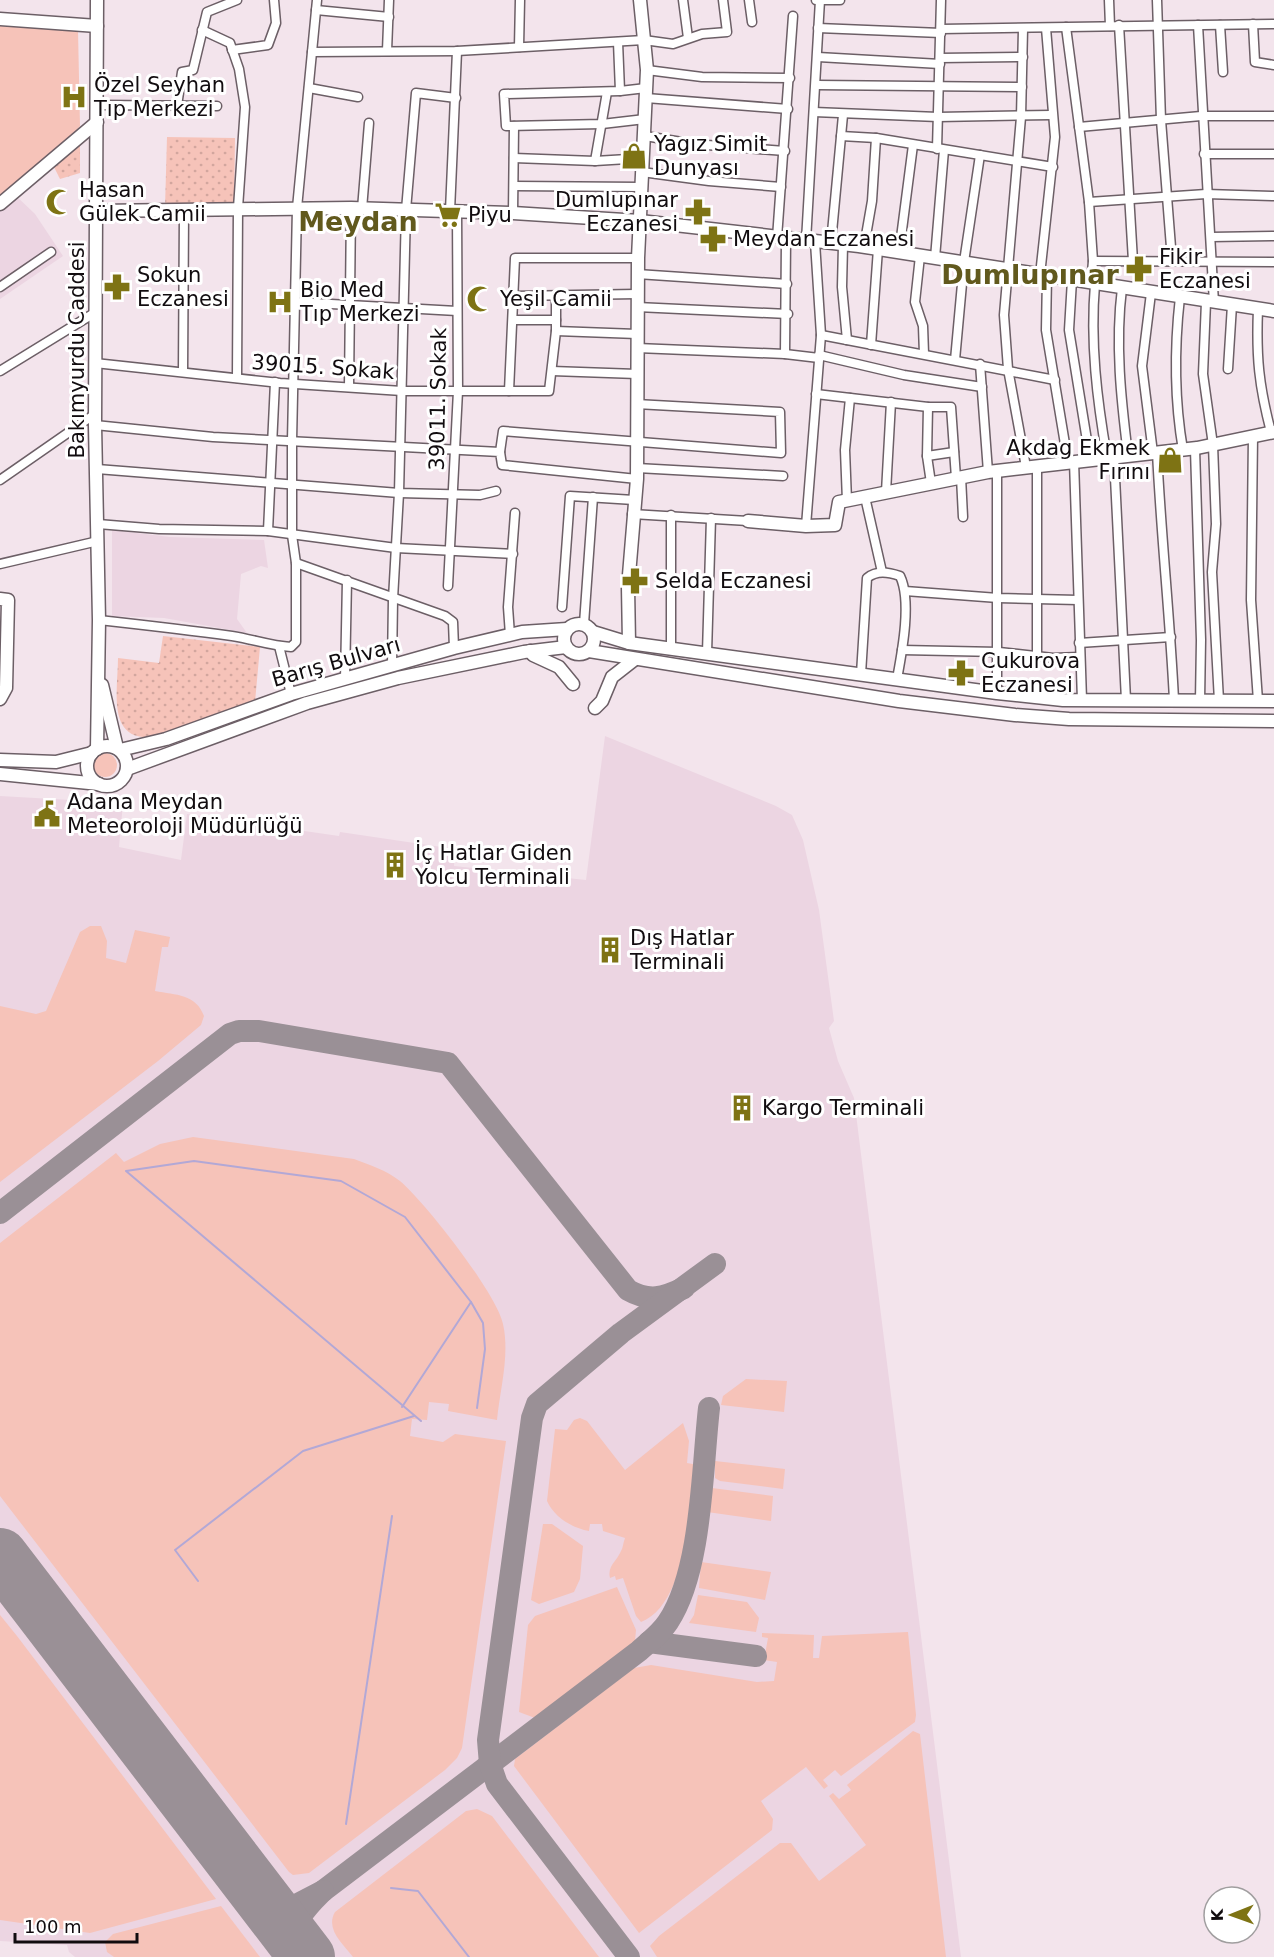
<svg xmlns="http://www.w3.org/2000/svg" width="1274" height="1957" font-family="'DejaVu Sans',sans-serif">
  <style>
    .built { fill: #ecd5e2 }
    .grass { fill: #f6c3b9 }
    .park { fill: url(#park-dots) }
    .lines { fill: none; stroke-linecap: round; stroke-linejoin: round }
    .stream { stroke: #b2a8d6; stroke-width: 2 }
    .taxiway { stroke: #9a9096; stroke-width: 22 }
    .runway { stroke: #9a9096; stroke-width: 56 }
    .street-casing { stroke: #6c5f66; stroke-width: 11 }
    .secondary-casing { stroke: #6c5f66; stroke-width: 15 }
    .street { stroke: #fff; stroke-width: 8 }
    .secondary { stroke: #fff; stroke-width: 12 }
    .labels { text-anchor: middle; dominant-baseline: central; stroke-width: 6; stroke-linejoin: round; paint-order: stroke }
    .poi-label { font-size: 21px; fill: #110c0f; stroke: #fff; text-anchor: start }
    .street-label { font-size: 21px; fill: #110c0f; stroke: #fff }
    .district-label { font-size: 27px; font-weight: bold; fill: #61591d; stroke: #fff }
  </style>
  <defs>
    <pattern id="park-dots" width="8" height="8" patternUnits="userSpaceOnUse" patternTransform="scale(1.5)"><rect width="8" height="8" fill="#f6c3b9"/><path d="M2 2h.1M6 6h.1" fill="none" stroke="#d2a69e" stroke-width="1.8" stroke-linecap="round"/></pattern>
  </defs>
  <rect width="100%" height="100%" fill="#f3e4ec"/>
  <g class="built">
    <polygon points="15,195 35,214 63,256 0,299 0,206"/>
    <polygon points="112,530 170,537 264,540 268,568 261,566 241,574 237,619 247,633 164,618 112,616"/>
    <polygon points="605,736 776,806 792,815 803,840 819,910 834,1021 829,1028 838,1061 854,1098 961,1957 75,1957 69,1952 67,1945 0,1941 0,796 123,803 119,847 181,860 187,814 339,836 340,832 455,849 454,866 586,880"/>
  </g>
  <g class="grass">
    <polygon points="0,25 78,30 80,126 72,136 0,196"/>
    <circle cx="105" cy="765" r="12"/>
    <path d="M90,926h11l6,15 -1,17 20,5 9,-33 35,7 -2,10h-6l-7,44c21,4 41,3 49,25l-3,9 -43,36 -158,121v-176l36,8 10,-3 34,-79z"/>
    <path d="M193,1137l161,22c16,6 32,11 46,22 25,21 97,113 103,143 7,31 -3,65 -6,96l-49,-9 1,-7 -20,-2 -2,18 -15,-1 -2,17 33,6 12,-8 51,7 -44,307 -5,10 -12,12 -136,103 -16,2 -4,-3 -289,-376v-253l116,-90 8,9 36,-18z"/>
    <polygon points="746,1379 787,1381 784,1412 721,1405 723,1396"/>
    <path d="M580,1418l7,3 38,49 58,-47 6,18 -2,22 11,2c-7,42 -12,140 -57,157l-5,-6 -13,-38 -7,2 -1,-4 -5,2c-3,-12 7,-17 11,-27 2,-3 2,-8 4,-13l-22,-7 -1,-7h-12l-1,7c-17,-3 -35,-14 -42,-30l8,-72 12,1 7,-10z"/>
    <polygon points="715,1461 785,1469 783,1489 720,1481 715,1478"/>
    <polygon points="712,1488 773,1496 771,1521 707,1512"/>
    <polygon points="543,1524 552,1524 583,1546 580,1579 574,1592 539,1604 531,1600"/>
    <polygon points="701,1562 771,1572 765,1600 699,1588"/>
    <polygon points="617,1587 636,1630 635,1641 535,1718 519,1712 528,1625 535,1616"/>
    <polygon points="698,1595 747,1602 759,1618 756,1632 689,1623 694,1615"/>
    <polygon points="0,1615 17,1636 216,1899 90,1933 0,1920"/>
    <polygon points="908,1632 916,1715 915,1722 841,1776 835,1770 823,1780 828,1786 824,1789 806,1767 761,1801 773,1819 772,1830 639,1933 514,1766 515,1759 634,1668 651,1665 757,1682 774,1681 777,1662 764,1660 768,1638 762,1637 762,1633 814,1635 813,1658 819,1658 822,1636"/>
    <polygon points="913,1731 920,1734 946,1957 657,1957 650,1946 659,1936 780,1843 791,1843 819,1881 866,1845 829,1796 833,1793 839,1799 851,1790 847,1785"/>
    <path d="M477,1809l15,7 107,141h-246c-10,-13 -28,-28 -18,-45l131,-101z"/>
    <polygon points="221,1906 260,1957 114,1957 107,1952 105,1942 113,1934"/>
  </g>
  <g class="park">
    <polygon points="167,137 235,138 234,205 165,208"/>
    <polygon points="80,144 80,173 60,179 53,165"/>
    <path d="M163,636l97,11 -5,55 -102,35c-47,5 -35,-47 -35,-79l41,5z"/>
  </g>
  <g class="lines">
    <g class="stream">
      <polyline points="402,1407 471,1302 483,1323 485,1349 477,1408"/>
      <polyline points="421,1421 126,1171 194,1161 341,1181 405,1217 471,1302"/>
      <polyline points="198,1581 175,1550 303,1451 414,1416"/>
      <polyline points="346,1824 392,1516"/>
      <polyline points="391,1888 418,1891 469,1957"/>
    </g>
    <g class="taxiway">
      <path d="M0,1213l230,-179 9,-3h20l189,32 180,227c21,12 35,8 56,-2"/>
      <polyline points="649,1642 756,1656"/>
      <path d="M323,1891l316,-240c10,-9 22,-18 29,-29 34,-51 34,-153 41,-214"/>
      <path d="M259,1895l20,13 17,-3 27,-14c-14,14 -36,34 -24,55"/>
      <polyline points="629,1957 497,1784 490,1764 488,1740 532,1418 537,1404 621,1333 715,1264"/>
    </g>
    <polyline class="runway" points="0,1556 307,1957"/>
    <g class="street-casing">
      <g id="street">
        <polyline points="683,0 688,38"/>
        <polyline points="749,0 752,22"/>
        <polyline points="816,0 840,0"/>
        <polyline points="1109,0 1110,26"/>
        <polyline points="1157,0 1161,120 1172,260"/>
        <polyline points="316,10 389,17"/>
        <polyline points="1253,24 1255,62 1274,65"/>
        <polyline points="1119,25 1133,261"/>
        <polyline points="1198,25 1214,303"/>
        <polyline points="1220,25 1223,72"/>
        <polyline points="1066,27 1089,202 1093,261 1091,283"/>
        <polyline points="818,28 941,33"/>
        <polyline points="941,29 1274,24"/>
        <polyline points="1023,29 1021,117 1004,315 1008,369 1026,467"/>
        <polyline points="202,30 230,43 239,69 245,107 238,208 237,378"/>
        <polyline points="618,42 620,91"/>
        <polyline points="519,47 520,0"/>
        <polyline points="232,50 268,45 276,23 274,0"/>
        <polyline points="387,51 389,0"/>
        <polyline points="312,52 457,51 644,40 673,44 702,34 727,32 723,0"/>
        <polyline points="818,57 940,64"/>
        <polyline points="940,58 1023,57"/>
        <polyline points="647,70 702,77 790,78"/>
        <polyline points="817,85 1022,87"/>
        <polyline points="309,88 358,97"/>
        <polyline points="646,98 788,109"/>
        <polyline points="97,105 217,106"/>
        <polyline points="177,106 182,72 193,70 207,12 237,0"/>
        <polyline points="814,112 938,117 1051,115"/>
        <polyline points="645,119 602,124 506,126 504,94 620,91 646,88"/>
        <polyline points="1079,127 1201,116 1274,116"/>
        <polyline points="645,136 694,144 785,151"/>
        <polyline points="841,136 876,138 1053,167"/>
        <polyline points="937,149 941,0"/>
        <polyline points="1204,154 1274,154"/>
        <polyline points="514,158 595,161 644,158"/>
        <polyline points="595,161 607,92"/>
        <polyline points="642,172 709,181 781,187"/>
        <polyline points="514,186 641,187"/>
        <polyline points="1089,202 1206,194 1274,196"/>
        <polyline points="362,209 369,123"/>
        <polyline points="450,211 457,51"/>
        <polyline points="513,213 514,126"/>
        <polyline points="1211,237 1274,236"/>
        <polyline points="777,238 793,16"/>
        <polyline points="806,241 820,0"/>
        <polyline points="831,243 843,115"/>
        <polyline points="843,245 842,287 847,340"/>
        <polyline points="864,247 872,201 876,138"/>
        <polyline points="899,253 913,145"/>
        <polyline points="920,256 915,302 923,326 924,354"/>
        <polyline points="935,258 944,150"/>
        <polyline points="1093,261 1274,262"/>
        <polyline points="637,274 787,284"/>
        <polyline points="1040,275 1055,137 1046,28"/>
        <polyline points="1047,276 1046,330 1068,462"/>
        <polyline points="1072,280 1069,330 1090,459"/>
        <path d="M1095,284c-5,58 2,116 12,173"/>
        <polyline points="0,287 51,252"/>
        <path d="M1122,288c-7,56 -1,111 6,167"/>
        <polyline points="1151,293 1142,366 1153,453"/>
        <polyline points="514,296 637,294"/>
        <path d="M1180,297c-6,53 -6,101 3,153"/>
        <polyline points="295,302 457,311"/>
        <polyline points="1206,302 1203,374 1213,445 1216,524 1212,572 1219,701"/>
        <polyline points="637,307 788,314"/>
        <path d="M1258,309c-2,48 1,77 13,123"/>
        <polyline points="513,320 556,320"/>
        <polyline points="556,331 637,334"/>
        <polyline points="821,335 1055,380"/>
        <polyline points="871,345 878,249"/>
        <polyline points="637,348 785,354 819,358"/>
        <polyline points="785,354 786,240"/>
        <polyline points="819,355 904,375 982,387"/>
        <polyline points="955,360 964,262 980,155"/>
        <polyline points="95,363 280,383 402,391 549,391 556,331 556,295"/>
        <polyline points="980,364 988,472"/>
        <polyline points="1228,369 1232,305"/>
        <polyline points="0,371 96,312"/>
        <polyline points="552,371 637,374"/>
        <polyline points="183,372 184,211"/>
        <polyline points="349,387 351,208"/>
        <polyline points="509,391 515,258 638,258"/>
        <polyline points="816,394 928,407 951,407 956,478"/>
        <polyline points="928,407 927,456 931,483"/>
        <polyline points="95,425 213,437 500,452 502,465 637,479"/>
        <polyline points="1253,436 1251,600 1258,701"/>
        <polyline points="1195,449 1201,640 1200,701"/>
        <polyline points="500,452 503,431 781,453 780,412 636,404"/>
        <path d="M1157,452c4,83 13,165 17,248"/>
        <polyline points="927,456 954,452"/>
        <polyline points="1114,457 1126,700"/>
        <polyline points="1074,461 1082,700"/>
        <polyline points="1037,466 1037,656"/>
        <polyline points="637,468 783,476"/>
        <polyline points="97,469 399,493 480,495 496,491"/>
        <polyline points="961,477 963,517"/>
        <polyline points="0,480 95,414"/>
        <polyline points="886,492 891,402"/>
        <polyline points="865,497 882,572"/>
        <polyline points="847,501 845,450 850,398"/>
        <polyline points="632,514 748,521"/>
        <polyline points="671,515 671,649"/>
        <polyline points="98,524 159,529 268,531 396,548 513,554"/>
        <polyline points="806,526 821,335 815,242"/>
        <polyline points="268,531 275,382"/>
        <polyline points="296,563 445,616 453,622 454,648"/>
        <polyline points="0,564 98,541"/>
        <polyline points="448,586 458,391 457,211"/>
        <polyline points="905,591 998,598 1078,600"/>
        <polyline points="562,607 570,496 634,500"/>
        <path d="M99,620c45,5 89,10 133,16 20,3 39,10 59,11l5,-5v-79l-4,-28v-94l5,-233 20,-208"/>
        <polyline points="584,624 593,497"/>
        <polyline points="510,635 508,607 515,513"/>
        <polyline points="1079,643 1171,637"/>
        <polyline points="279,646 291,694"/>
        <polyline points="902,650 999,652 1053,658 1079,657"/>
        <polyline points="707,653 711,518"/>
        <polyline points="392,666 393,599 399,493 406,210 416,93 456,98"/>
        <path d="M861,674l6,-96c10,-8 21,-6 33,-2 12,25 2,76 -3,103"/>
        <polyline points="345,679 347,580"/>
        <polyline points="997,693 997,471"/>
      </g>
    </g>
    <g class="secondary-casing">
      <g id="secondary">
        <polyline points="0,19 97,26"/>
        <polyline points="0,204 97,122"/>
        <polyline points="96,211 351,208 513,213 640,221 859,246 1274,311"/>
        <polyline points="748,521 806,526 835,525 839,502 988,472 1197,448 1274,432"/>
        <polyline points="0,599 8,600 6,688 0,699"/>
        <circle cx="579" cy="639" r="15"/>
        <polyline points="593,632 629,643 997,693 1063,700 1274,701"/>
        <polyline points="629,643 628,587 637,479 638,258 647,70 640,0"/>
        <polyline points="530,651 533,655 559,667 573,684"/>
        <polyline points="589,651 899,701 1015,715 1069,719 1274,721"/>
        <polyline points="102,685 117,748"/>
        <polyline points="595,708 602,701 612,677 635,659"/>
        <circle cx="107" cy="766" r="20"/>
        <polyline points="97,749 99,620 95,425 97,0"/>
        <polyline points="120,750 166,739 291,694 454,648 522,632 567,629"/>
        <polyline points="0,760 56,762 92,753"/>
        <polyline points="127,769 307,703 398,678 524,652 566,647"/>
        <polyline points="0,774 99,784"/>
      </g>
    </g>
    <use href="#street" class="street"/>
    <use href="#secondary" class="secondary"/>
  </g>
  <defs>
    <g id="hospital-bare" transform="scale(2.07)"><path d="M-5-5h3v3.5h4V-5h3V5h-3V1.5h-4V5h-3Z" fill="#7e7314" stroke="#fff" stroke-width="2.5" paint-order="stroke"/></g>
    <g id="shop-bare" transform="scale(2.07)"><path d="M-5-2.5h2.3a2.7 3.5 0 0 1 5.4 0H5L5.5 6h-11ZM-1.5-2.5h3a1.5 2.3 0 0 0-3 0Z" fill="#7e7314" stroke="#fff" stroke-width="2.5" paint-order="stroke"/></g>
    <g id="mosque-bare" transform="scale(2.07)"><path d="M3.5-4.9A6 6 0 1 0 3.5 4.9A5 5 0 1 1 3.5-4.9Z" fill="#7e7314" stroke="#fff" stroke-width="2.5" paint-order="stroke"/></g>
    <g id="pharmacy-bare" transform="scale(2.07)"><path d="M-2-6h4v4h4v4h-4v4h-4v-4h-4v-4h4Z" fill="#7e7314" stroke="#fff" stroke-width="2.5" paint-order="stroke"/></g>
    <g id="supermarket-bare" transform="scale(2.07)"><path d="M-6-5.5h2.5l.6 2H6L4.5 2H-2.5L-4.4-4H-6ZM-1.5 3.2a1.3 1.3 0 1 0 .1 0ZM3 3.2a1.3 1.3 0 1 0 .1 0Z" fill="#7e7314" stroke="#fff" stroke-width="2.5" paint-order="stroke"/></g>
    <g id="civic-bare" transform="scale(2.07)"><path d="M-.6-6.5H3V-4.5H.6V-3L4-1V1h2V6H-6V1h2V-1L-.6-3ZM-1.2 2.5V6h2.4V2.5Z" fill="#7e7314" stroke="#fff" stroke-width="2.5" paint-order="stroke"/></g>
    <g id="building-bare" transform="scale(2.07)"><path d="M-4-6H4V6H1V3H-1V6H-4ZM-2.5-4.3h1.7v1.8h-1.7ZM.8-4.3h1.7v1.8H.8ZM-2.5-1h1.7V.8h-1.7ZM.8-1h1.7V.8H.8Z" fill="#7e7314" stroke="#fff" stroke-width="2.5" paint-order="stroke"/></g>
  </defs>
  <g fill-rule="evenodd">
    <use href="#hospital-bare" x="74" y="97"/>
    <use href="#shop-bare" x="634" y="156"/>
    <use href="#mosque-bare" x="59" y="202"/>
    <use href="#pharmacy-bare" x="698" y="212"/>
    <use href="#supermarket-bare" x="448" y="215"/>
    <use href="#pharmacy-bare" x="713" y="239"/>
    <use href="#pharmacy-bare" x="1139" y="269"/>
    <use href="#pharmacy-bare" x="117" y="287"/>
    <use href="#mosque-bare" x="480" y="299"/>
    <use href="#hospital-bare" x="280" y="302"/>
    <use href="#shop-bare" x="1170" y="460"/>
    <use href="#pharmacy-bare" x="635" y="581"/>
    <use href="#pharmacy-bare" x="961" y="673"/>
    <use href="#civic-bare" x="47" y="814"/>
    <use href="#building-bare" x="395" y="865"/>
    <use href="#building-bare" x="610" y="950"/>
    <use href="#building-bare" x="742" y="1108"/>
  </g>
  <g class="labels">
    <g class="poi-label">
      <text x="94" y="85">Özel Seyhan<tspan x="94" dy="24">Tıp Merkezi</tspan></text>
      <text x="654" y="144">Yagız Simit<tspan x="654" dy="24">Dunyası</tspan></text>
      <text x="79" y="190">Hasan<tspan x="79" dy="24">Gülek Camii</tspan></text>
      <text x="678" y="200" text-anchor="end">Dumlupınar<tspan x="678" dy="24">Eczanesi</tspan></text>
      <text x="468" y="215">Piyu</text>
      <text x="733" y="239">Meydan Eczanesi</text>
      <text x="1159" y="257">Fikir<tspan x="1159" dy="24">Eczanesi</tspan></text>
      <text x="137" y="275">Sokun<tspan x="137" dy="24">Eczanesi</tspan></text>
      <text x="300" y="290">Bio Med<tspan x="300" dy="24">Tıp Merkezi</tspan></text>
      <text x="500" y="299">Yeşil Camii</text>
      <text x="1150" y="448" text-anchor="end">Akdag Ekmek<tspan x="1150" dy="24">Fırını</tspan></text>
      <text x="655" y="581">Selda Eczanesi</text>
      <text x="981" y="661">Cukurova<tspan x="981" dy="24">Eczanesi</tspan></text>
      <text x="67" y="802">Adana Meydan<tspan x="67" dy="24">Meteoroloji Müdürlüğü</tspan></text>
      <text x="415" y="853">İç Hatlar Giden<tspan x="415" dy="24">Yolcu Terminali</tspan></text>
      <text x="630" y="938">Dış Hatlar<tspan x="630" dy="24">Terminali</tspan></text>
      <text x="762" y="1108">Kargo Terminali</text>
    </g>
    <g class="street-label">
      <text transform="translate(77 350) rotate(-90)">Bakımyurdu Caddesi</text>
      <text transform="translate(323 367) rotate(4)">39015. Sokak</text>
      <text transform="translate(438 399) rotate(-89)">39011. Sokak</text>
      <text transform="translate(336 662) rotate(-16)">Barış Bulvarı</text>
    </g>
    <g class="district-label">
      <text x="358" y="221">Meydan</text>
      <text x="1030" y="274">Dumlupınar</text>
    </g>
  </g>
  <g transform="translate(1232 1915) rotate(269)"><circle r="28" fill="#ffffff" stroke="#a09e9f" stroke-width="1.5"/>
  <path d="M0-4.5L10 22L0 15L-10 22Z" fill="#7e7314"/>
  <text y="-9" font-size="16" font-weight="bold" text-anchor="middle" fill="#110c0f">K</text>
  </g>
  <path d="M15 1933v9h122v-9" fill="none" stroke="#110c0f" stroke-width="3"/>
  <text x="24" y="1933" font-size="18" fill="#110c0f" stroke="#ffffff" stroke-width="4.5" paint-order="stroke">100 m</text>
</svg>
